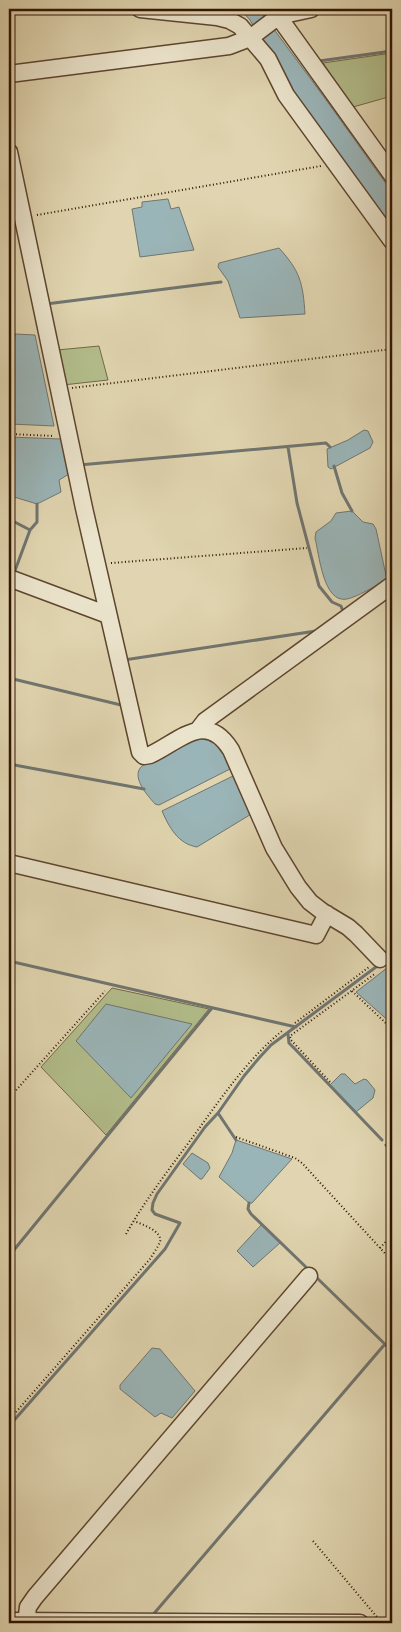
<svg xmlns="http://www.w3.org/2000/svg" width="401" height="1632" font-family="'Gentium Book Plus',serif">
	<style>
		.green { fill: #b2bd8b; stroke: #726947 }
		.water { fill: #9ab5b8; stroke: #707570 }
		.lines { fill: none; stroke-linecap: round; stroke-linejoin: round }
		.stream { stroke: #707570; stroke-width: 3 }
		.minor-casing { stroke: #5e452e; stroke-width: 19 }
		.path { stroke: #321503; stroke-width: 2; stroke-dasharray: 1 2.5; stroke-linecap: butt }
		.minor { stroke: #ebe4cc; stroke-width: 16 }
	</style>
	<rect width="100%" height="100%" fill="#e0d5b0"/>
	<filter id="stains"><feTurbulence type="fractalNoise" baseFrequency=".004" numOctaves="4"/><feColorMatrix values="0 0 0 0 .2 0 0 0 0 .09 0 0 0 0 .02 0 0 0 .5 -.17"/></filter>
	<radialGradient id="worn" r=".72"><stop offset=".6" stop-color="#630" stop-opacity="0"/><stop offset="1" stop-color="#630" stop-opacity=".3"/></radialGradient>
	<path class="green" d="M 392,53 L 392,96 L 353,107 L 323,63 Z
		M 99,346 L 108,380 L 63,385 L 57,350 Z
		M 112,988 L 209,1009 L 106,1135 L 41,1067 Z"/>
	<path class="water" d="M 240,9 L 259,9 L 324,97 L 392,192 L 392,228 L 283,79 L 250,20 Z
		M 168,199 L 171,209 L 179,207 L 194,250 L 140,257 L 132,209 L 142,207 L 142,202 Z
		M 279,248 C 300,271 303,283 305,314 L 240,318 L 228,281 L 218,267 L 219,263 Z
		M 15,334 L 35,335 L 54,426 L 10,424 L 9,404 Z
		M 364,430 L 368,431 L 373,442 L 370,448 L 331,469 L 328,467 L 327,449 L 348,440 Z
		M 9,437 L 61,439 L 69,474 L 59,480 L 61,492 L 37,504 L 11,496 L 9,494 Z
		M 352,511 L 363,522 L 373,524 L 376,529 L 387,580 C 377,585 357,597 347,599 C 323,604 319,553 315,538 L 316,532 L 331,521 L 336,513 Z
		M 200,736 C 217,735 226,755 230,769 L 159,805 L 155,804 C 149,797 134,781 139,770 C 143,760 188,741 200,736 Z
		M 235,775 L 253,813 L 197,847 C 178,844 169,827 162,811 Z
		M 392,964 L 392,1024 L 356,992 Z
		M 106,1004 L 192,1024 L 131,1098 L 76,1041 Z
		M 341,1074 L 345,1074 L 355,1084 L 364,1079 L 367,1080 L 375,1090 L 373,1098 L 356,1112 L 330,1085 Z
		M 236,1140 L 292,1159 L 252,1203 L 249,1203 L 219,1177 L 232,1153 Z
		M 192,1153 L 208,1163 L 210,1168 L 202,1179 L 200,1179 L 183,1164 Z
		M 262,1224 L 281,1242 L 253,1267 L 237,1251 Z
		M 152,1348 L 160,1349 L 195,1391 L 172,1418 L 161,1413 L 155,1417 L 120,1389 L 120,1385 Z"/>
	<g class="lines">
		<path class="stream" d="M 319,61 L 392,51
			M 46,304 L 221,282
			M 288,447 L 297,503 L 319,586 L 332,602 L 341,606 L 344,614
			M 79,465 L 326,443 L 330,447
			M 334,466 L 342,493 L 352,511
			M 9,519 L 30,530
			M 13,576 L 30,530 L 37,522 L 37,504
			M 124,660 L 316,631
			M 9,678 L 121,705
			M 9,764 L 144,789
			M 385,960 L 392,954
			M 9,961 L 296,1027
			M 288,1034 L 289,1043 L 295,1049 L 382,1140
			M 218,1113 L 236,1140
			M 386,1145 L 392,1152
			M 249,1203 L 248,1209 L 251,1214 L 309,1270
			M 9,1256 L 212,1008
			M 315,1276 L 392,1351
			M 9,1426 L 165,1249 L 180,1223 L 155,1214 L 152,1210 L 153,1203 L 157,1194 L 205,1127 L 218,1113 L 244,1076 L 259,1058 L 271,1045 L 380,964
			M 151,1617 L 385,1344"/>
		<defs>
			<path id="minor" d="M 140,9 L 217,17 L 229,20 L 240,26 L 268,59 L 286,95 L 392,241
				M 273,9 L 392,175
				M 9,74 L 229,46 L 250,38 L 279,16 L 311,9
				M 9,152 L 84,508 L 140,752 L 144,756 L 150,755 C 180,741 206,710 231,750 L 274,848 L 298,887 L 310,902 L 323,912 L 348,927 L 356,934 L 380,959
				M 9,578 L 108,615
				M 198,730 L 205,721 L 392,585
				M 9,863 L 316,935 L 327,914
				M 9,1621 L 360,1623
				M 26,1623 L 28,1607 L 35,1597 L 309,1276"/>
		</defs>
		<use href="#minor" class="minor-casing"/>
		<path class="path" d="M 37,215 L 321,166
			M 72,388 L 392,349
			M 9,434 L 54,436
			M 111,563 L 307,548
			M 352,991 L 392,1029
			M 295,1023 L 369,967
			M 330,1082 L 291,1040 L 290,1036 L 376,973
			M 9,1098 L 105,991
			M 236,1137 L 295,1158 L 302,1163 L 392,1261
			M 126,1234 C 147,1197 173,1164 198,1130 C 224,1094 248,1059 282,1031
			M 380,1248 L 392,1235
			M 9,1420 L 150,1259 C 153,1254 158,1247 160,1242 C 163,1231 141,1224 134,1221
			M 388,1423 L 392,1427
			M 313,1541 L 382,1623"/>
		<use href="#minor" class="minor"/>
	</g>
	<rect width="401" height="1632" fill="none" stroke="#e0d5b0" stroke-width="30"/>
	<rect x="10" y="10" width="381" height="1612" fill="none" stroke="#321503" stroke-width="2.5"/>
	<rect x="15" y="15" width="371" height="1602" fill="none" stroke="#321503"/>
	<rect width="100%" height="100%" filter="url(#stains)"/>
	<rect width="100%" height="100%" fill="url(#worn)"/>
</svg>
